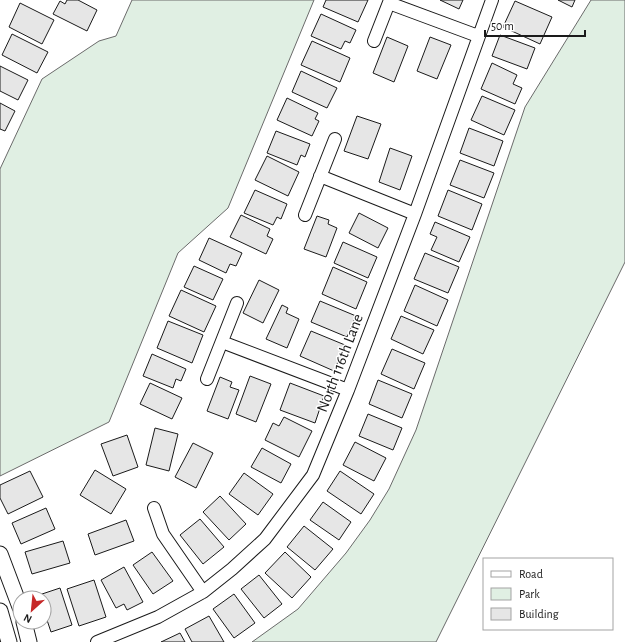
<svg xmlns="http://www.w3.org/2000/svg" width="625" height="642" font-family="'Alegreya Sans',sans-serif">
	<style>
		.green { fill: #e0efe3; stroke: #6a6a6a }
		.building { fill: #e6e6e6; stroke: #1a1a1a }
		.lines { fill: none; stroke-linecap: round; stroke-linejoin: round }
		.minor-casing { stroke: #1a1a1a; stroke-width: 14 }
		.tertiary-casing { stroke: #1a1a1a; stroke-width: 17 }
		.minor { stroke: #fff; stroke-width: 12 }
		.tertiary { stroke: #fff; stroke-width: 15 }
		.labels { text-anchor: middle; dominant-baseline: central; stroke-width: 3; stroke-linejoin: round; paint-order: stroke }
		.street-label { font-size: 16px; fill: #1a1a1a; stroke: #fff }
	</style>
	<rect width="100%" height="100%" fill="#fff"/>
	<path class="green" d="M 132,0 L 314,0 L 228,208 L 178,253 L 109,422 L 0,476 L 0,169 L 42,79 L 99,41 L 116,36 Z
		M 591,0 L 625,0 L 625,262 L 436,642 L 252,642 L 298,609 L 346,553 L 370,520 L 389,489 L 416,430 L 525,107 Z"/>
	<path class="building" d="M 67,0 L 78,0 L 97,10 L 87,31 L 53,14 L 60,1 L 65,4 Z
		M 326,0 L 368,0 L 358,22 L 323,7 Z
		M 440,0 L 463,0 L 459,9 Z
		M 558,0 L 575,0 L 572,7 Z
		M 515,1 L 552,17 L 540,44 L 503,27 Z
		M 20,3 L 54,20 L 42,44 L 9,27 Z
		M 321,14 L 356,30 L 350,43 L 345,41 L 341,49 L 311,36 Z
		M 12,34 L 48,52 L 37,73 L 2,55 Z
		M 500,35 L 535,48 L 527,69 L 492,56 Z
		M 387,37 L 408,46 L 394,82 L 373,73 Z
		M 430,37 L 451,45 L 437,79 L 417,71 Z
		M 312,41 L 350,58 L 340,82 L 301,65 Z
		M 492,63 L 517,75 L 513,84 L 522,88 L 515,104 L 481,89 Z
		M 0,66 L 28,80 L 18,100 L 0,91 Z
		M 301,71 L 337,88 L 327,108 L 292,92 Z
		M 482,96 L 515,110 L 504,135 L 471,120 Z
		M 287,98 L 318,113 L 315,119 L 319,121 L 312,136 L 277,120 Z
		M 0,103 L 15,111 L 5,131 L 0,129 Z
		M 357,116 L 381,124 L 368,159 L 344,151 Z
		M 469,128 L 503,141 L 494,166 L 460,153 Z
		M 276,131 L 310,144 L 305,157 L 301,155 L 297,165 L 267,153 Z
		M 390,148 L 412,156 L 400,190 L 379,182 Z
		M 267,156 L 299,172 L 288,196 L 255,180 Z
		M 460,160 L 494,173 L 484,198 L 450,185 Z
		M 255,190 L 287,204 L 281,219 L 277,217 L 273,225 L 244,213 Z
		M 448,190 L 482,204 L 472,230 L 438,216 Z
		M 359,213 L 388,228 L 378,248 L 349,233 Z
		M 241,215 L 270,229 L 267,236 L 273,239 L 266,254 L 230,237 Z
		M 317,216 L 329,220 L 328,224 L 337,228 L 326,257 L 304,249 Z
		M 435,222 L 470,237 L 459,262 L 431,250 L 437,237 L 430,234 Z
		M 209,238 L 242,253 L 236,266 L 230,264 L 226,273 L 199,260 Z
		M 343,242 L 377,257 L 368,278 L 334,263 Z
		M 425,253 L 459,267 L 448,293 L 414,279 Z
		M 194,266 L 223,279 L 213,300 L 184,287 Z
		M 333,267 L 367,282 L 356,309 L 322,294 Z
		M 259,280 L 279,290 L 263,323 L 243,313 Z
		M 415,285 L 448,300 L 437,326 L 404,311 Z
		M 181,290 L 216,306 L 204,332 L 169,316 Z
		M 320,301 L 356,316 L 347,337 L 311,322 Z
		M 282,305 L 288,308 L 286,313 L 299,319 L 287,348 L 266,339 Z
		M 401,316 L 434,330 L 423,354 L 391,339 Z
		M 168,321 L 203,335 L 192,363 L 157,348 Z
		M 311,331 L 345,345 L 334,371 L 300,356 Z
		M 392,349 L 425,363 L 414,389 L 381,374 Z
		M 152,354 L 186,369 L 181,381 L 176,379 L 173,388 L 143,376 Z
		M 250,376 L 271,384 L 256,422 L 236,414 Z
		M 220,377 L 232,382 L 230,387 L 239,390 L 228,419 L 207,411 Z
		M 378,380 L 412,394 L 402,418 L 369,404 Z
		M 150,383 L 182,398 L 172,419 L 140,404 Z
		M 290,383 L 324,396 L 315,423 L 280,410 Z
		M 368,414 L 402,428 L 393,450 L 359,436 Z
		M 284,417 L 312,431 L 299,457 L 265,440 L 273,423 L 279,426 Z
		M 155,428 L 178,434 L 169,471 L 146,465 Z
		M 127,435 L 138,467 L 113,476 L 101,444 Z
		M 355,442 L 386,458 L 374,481 L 343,465 Z
		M 193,443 L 213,453 L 196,488 L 175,477 Z
		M 262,448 L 291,464 L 281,483 L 251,467 Z
		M 95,470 L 126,489 L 111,514 L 80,495 Z
		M 30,471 L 43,497 L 8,514 L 0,498 L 0,485 Z
		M 340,471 L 374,494 L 361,514 L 327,491 Z
		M 244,473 L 273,494 L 258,515 L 229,494 Z
		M 220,496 L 246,524 L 229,540 L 203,512 Z
		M 323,502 L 351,522 L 339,540 L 310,520 Z
		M 46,508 L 55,529 L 21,544 L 12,523 Z
		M 200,519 L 224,547 L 203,564 L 180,535 Z
		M 126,520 L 134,541 L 95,555 L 88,534 Z
		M 304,526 L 333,549 L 315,570 L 287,547 Z
		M 63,541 L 70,563 L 32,574 L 25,552 Z
		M 152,552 L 173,581 L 153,594 L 133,565 Z
		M 285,552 L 311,577 L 292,598 L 265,573 Z
		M 124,567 L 143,602 L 127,610 L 124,604 L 116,608 L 101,580 Z
		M 259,575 L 282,604 L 264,618 L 241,589 Z
		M 94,580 L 106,617 L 79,626 L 67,589 Z
		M 60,588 L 72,625 L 51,632 L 44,611 L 44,598 L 40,598 L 39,595 Z
		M 234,594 L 255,623 L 234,638 L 213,609 Z
		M 209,616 L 224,642 L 192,642 L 185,629 Z
		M 180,633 L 185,642 L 161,642 Z"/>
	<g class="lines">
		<defs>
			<path id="minor" d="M 389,3 L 478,36
				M 374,41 L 390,0
				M 320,176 L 415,214
				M 305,215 L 335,139
				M 222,342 L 348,390
				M 207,379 L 237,303
				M 154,508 L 163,534 L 203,592
				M 97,642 L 158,617 L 203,592 L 232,569 L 265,539 L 313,475 L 348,390 L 415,214 L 492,0"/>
			<path id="tertiary" d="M 0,554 L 20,607
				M 0,611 L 9,642
				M 24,622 L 29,642"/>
		</defs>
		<use href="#minor" class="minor-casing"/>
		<use href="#tertiary" class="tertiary-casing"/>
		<use href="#minor" class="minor"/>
		<use href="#tertiary" class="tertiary"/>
	</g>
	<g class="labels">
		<g class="street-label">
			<text transform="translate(340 363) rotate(-69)">North 116th Lane</text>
		</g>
	</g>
	<rect x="483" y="558" width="130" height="72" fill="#ffffff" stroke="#a3a3a3"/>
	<rect x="491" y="571" width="20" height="6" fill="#ffffff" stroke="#a3a3a3"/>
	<text x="519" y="578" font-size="12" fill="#1a1a1a">Road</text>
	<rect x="491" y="588" width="20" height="12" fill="#e0efe3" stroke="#a3a3a3"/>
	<text x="519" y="598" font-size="12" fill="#1a1a1a">Park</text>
	<rect x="491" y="608" width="20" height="12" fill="#e6e6e6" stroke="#a3a3a3"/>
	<text x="519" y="618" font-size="12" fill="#1a1a1a">Building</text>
	<g transform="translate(32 610) rotate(207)"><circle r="19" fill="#ffffff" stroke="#a3a3a3"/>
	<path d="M0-3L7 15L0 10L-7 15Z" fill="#c62828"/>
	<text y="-6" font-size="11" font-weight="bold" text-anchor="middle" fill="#1a1a1a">N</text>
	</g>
	<path d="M485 30v6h100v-6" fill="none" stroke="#1a1a1a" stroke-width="2"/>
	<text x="491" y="30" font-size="12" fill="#1a1a1a" stroke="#ffffff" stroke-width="3" paint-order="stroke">50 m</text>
</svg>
